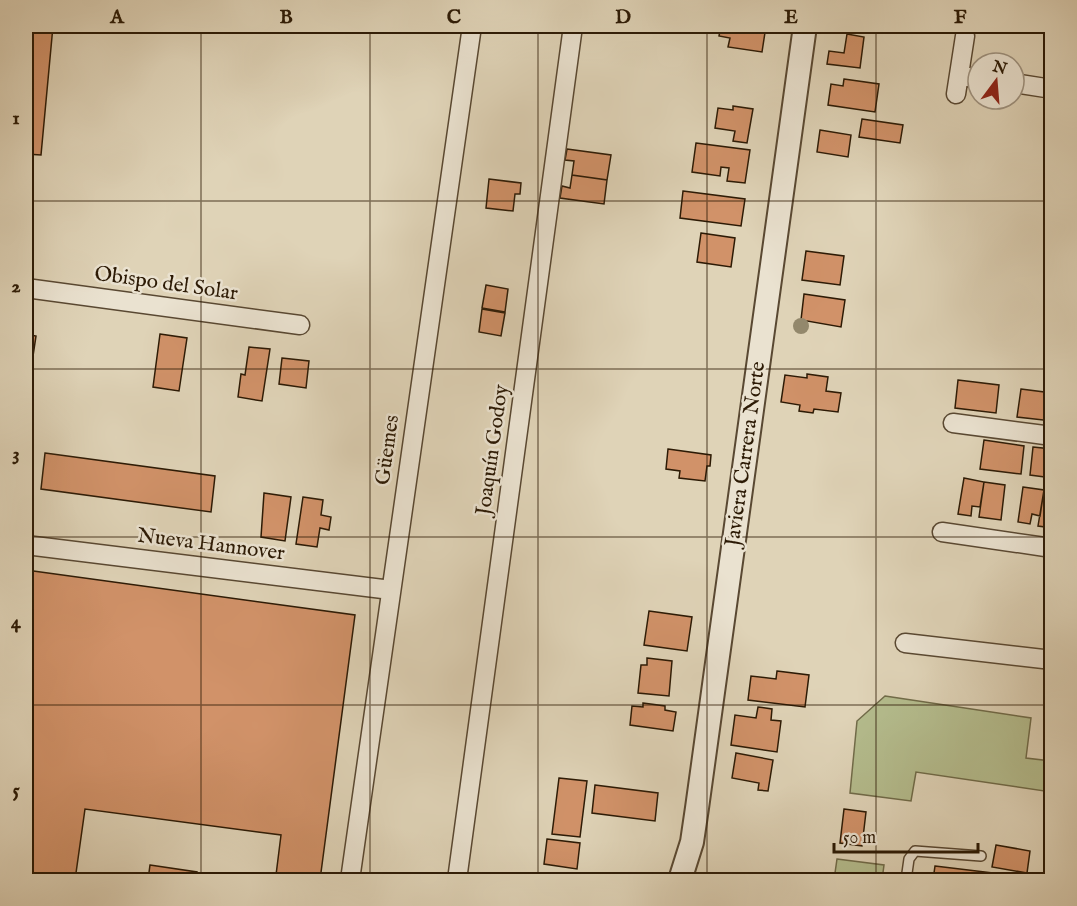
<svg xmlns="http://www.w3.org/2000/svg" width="1077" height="906" font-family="'IM FELL English',serif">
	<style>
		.green { fill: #b4bc8d; stroke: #706b49; stroke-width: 1.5 }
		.building { fill: #d19269; stroke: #2c1a05; stroke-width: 1.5 }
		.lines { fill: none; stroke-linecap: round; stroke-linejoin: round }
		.service-casing { stroke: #594832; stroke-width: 12 }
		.minor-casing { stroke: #594832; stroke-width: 21 }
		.tertiary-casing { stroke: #594832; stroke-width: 26 }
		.service { stroke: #eae2d0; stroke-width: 9 }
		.minor { stroke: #eae2d0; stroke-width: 18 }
		.tertiary { stroke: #eae2d0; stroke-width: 22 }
		.tree { fill: #93886c }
		.grid { fill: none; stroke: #2c1a05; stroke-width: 1.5; stroke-opacity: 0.55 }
		.labels { text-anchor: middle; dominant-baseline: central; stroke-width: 5; stroke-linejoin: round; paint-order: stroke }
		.street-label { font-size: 21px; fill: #2c1a05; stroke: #eae2d0 }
		.neatline { fill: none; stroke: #2c1a05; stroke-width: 2 }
		.grid-label { font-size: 20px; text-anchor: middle; font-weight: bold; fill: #2c1a05 }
	</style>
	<rect width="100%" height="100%" fill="#dfd3b7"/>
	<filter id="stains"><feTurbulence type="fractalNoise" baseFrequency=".00333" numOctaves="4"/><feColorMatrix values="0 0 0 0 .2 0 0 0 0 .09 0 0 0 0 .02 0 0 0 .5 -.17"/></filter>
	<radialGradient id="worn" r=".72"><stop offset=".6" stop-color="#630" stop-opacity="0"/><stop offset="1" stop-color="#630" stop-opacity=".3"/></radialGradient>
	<path class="green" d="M 885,696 L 1031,718 L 1026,758 L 1051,761 L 1051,792 L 916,772 L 911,801 L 850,793 L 857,721 Z
		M 837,859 L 884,865 L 882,880 L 834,880 Z"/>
	<path class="building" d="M 26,26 L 53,26 L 41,155 L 26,154 Z
		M 721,26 L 766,26 L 762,52 L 728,47 L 730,38 L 719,36 Z
		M 847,34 L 864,37 L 860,68 L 827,64 L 829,51 L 844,53 Z
		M 844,79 L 879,84 L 875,112 L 828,105 L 831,84 L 843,86 Z
		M 733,106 L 753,109 L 747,143 L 733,141 L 735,131 L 715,128 L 718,108 L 733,110 Z
		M 862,119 L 903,125 L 900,143 L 859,137 Z
		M 820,130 L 851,135 L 848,157 L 817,152 Z
		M 696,143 L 750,150 L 745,183 L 727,181 L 729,168 L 721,167 L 720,176 L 692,172 Z
		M 567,149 L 611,155 L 607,180 L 572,175 L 574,161 L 565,160 Z
		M 572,175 L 607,180 L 604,204 L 560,198 L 562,186 L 570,188 Z
		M 489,179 L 521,183 L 520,194 L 515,194 L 513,211 L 486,208 Z
		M 683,191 L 745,199 L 741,226 L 680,218 Z
		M 701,233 L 735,238 L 731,267 L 697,262 Z
		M 806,251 L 844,256 L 840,285 L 802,280 Z
		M 486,285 L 508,289 L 505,312 L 482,308 Z
		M 804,294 L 845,300 L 841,327 L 801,320 Z
		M 482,309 L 505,313 L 501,336 L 479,332 Z
		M 26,334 L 36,336 L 28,389 L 26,389 Z
		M 160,334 L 187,338 L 179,391 L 153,387 Z
		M 249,347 L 270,349 L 262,401 L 238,397 L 241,374 L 245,375 Z
		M 282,358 L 309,361 L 306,388 L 279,384 Z
		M 807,374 L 828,377 L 826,391 L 841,393 L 838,412 L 814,409 L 813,413 L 799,411 L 800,405 L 781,402 L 785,375 L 807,378 Z
		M 958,380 L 999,385 L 996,413 L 955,408 Z
		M 1021,389 L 1052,393 L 1052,421 L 1017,417 Z
		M 984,440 L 1024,446 L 1021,474 L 980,469 Z
		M 1033,447 L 1052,449 L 1052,478 L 1030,475 Z
		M 668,449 L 711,455 L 710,466 L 707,466 L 705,481 L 679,478 L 680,471 L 666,469 Z
		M 45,453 L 215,476 L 211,512 L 41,489 Z
		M 964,478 L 984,482 L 980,507 L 972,506 L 971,516 L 958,514 Z
		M 984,482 L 1005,485 L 1001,520 L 979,517 Z
		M 1023,487 L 1044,490 L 1040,516 L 1032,514 L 1030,524 L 1018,522 Z
		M 1044,490 L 1052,491 L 1052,528 L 1038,526 Z
		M 264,493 L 291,497 L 285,541 L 261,537 Z
		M 303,497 L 323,500 L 321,515 L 331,517 L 329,530 L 320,528 L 317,547 L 296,544 Z
		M 26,570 L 355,615 L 320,880 L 276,875 L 281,835 L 85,809 L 75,880 L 26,880 Z
		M 649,611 L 692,617 L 687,651 L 644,645 Z
		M 647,658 L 672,661 L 669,696 L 638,693 L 641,665 L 647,665 Z
		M 777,671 L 809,675 L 805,707 L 748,700 L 751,676 L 776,679 Z
		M 643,703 L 665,706 L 665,710 L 676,712 L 673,731 L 630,725 L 632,706 L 643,707 Z
		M 758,707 L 772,709 L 771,720 L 781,721 L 777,752 L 731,745 L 735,715 L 756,718 Z
		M 736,753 L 773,760 L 768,791 L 758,790 L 759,783 L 732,778 Z
		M 559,778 L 587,781 L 580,837 L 552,834 Z
		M 595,785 L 658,793 L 655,821 L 592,813 Z
		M 844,809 L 866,812 L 862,846 L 840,843 Z
		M 547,839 L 580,843 L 577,869 L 544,864 Z
		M 996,845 L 1030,851 L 1027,873 L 992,867 Z
		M 150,865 L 197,872 L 196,880 L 148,880 Z
		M 935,866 L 1052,880 L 933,880 Z
		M 213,874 L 253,880 L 212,880 Z"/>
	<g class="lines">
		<defs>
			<path id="service" d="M 906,880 L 909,859 L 915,851 L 981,856"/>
			<path id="minor" d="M 959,76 L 978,78
				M 1014,83 L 1052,89
				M 956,94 L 965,36
				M 26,288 L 300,325
				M 953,423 L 1052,436
				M 942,532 L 1052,548
				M 26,545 L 391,590
				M 905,643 L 1052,660
				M 350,880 L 472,26
				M 457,880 L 573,26"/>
			<path id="tertiary" d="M 680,880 L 692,842 L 697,808 L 805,26"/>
		</defs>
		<use href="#service" class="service-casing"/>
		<use href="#minor" class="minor-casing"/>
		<use href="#tertiary" class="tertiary-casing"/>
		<use href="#service" class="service"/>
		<use href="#minor" class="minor"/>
		<use href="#tertiary" class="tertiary"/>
	</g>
	<circle class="tree" cx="801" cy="326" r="8"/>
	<path class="grid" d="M 201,26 L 201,880M 370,26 L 370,880M 538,26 L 538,880M 707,26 L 707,880M 876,26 L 876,880M 26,201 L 1052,201M 26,369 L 1052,369M 26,537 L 1052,537M 26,705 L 1052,705"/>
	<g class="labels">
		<g class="street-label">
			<text transform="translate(166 284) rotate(8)">Obispo del Solar</text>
			<text transform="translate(388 450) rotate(-82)">Güemes</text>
			<text transform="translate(493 450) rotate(-82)">Joaquín Godoy</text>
			<text transform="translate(746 454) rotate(-82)">Javiera Carrera Norte</text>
			<text transform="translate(211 545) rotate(7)">Nueva Hannover</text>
		</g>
	</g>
	<rect width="1077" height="906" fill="none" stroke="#dfd3b7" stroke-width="66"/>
	<g transform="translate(996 81) rotate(16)"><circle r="28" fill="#eae2d0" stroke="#9e927f" stroke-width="1.5"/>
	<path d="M0-4.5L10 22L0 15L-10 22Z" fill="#8f2418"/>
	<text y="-9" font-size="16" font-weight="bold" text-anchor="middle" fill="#2c1a05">N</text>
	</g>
	<path d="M834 843v9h144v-9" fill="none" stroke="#2c1a05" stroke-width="3"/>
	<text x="843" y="843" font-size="18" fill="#2c1a05" stroke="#eae2d0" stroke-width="4.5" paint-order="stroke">50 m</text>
	<rect x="33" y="33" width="1011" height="840" class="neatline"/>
	<g class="grid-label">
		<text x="117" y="23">A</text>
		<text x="286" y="23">B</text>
		<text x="454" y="23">C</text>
		<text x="623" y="23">D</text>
		<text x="791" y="23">E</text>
		<text x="960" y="23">F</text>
		<text x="16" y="124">1</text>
		<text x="16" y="292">2</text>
		<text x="16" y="460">3</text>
		<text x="16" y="628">4</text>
		<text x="16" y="796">5</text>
	</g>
	<rect width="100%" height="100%" filter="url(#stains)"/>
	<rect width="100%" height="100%" fill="url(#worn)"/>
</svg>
